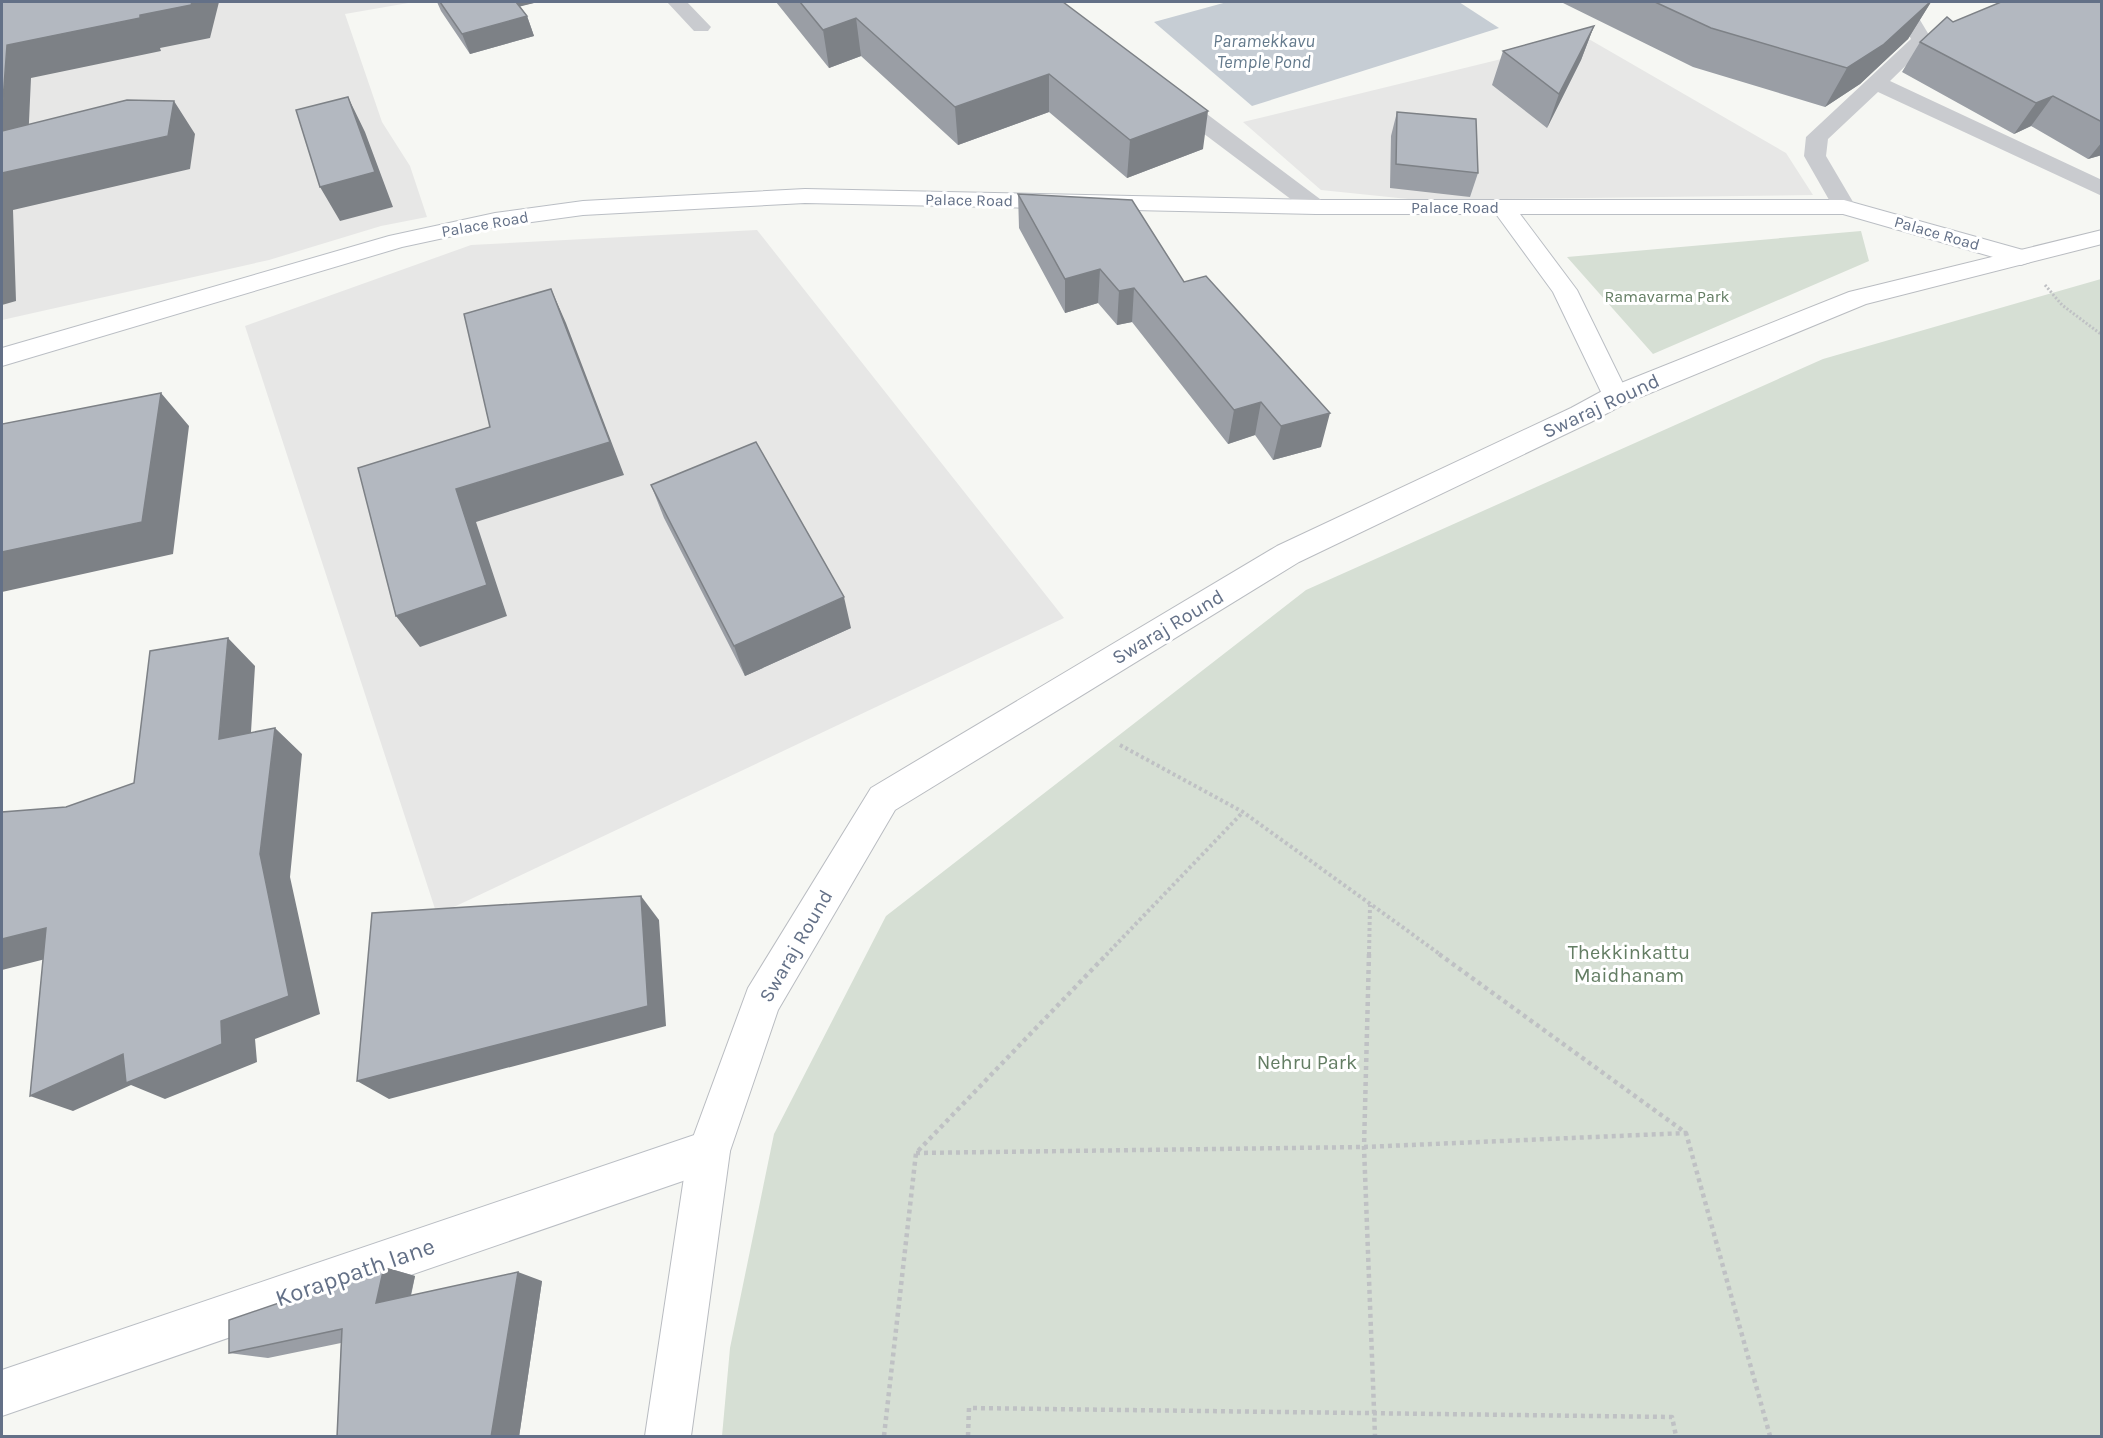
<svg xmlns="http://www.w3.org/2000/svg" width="2103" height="1438" font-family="Karla,sans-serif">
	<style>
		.built { fill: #e7e7e6 }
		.green { fill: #d6dfd4 }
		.water { fill: #c6cdd4 }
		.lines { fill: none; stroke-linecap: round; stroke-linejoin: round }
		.secondary-casing { stroke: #babec4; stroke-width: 2 }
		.primary-casing { stroke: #b9bcc1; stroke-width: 2 }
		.path-far2 { stroke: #bfc1c4; stroke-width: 3; stroke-dasharray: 2 2; stroke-linecap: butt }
		.path-far1 { stroke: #bfc1c4; stroke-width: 4; stroke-dasharray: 3 3; stroke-linecap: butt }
		.path { stroke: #bfc1c4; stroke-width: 4.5; stroke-dasharray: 4 4; stroke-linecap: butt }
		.street { fill: #c9cbcf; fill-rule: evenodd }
		.secondary { fill: #fff; fill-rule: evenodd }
		.primary { fill: #fff; fill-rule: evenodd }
		.wall { fill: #9a9ea5 }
		.shaded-wall { fill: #7d8186 }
		.building { fill: #b3b8c0; stroke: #7d8186; stroke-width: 1.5 }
		.labels { text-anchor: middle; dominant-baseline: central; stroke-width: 6; stroke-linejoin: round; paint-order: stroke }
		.far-street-label { font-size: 16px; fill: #637087; stroke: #fff }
		.far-park-label { font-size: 16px; fill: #637d63; stroke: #fff }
		.far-water-label { font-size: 18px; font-style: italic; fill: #63798b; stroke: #fff }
		.street-label { font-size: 20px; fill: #637087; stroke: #fff }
		.park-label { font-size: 20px; fill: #637d63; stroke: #fff }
		.near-street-label { font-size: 24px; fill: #637087; stroke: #fff }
	</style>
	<rect width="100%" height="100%" fill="#f6f7f3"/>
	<path class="built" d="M 2,2 L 414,2 L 345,14 L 382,122 L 410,166 L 427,217 L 381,226 L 269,260 L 2,320 Z
		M 1587,38 L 1786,153 L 1813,195 L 1418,200 L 1321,190 L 1243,122 Z
		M 757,230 L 1064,618 L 437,915 L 245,326 L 471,245 Z"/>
	<path class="green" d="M 1861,231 L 1869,261 L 1653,354 L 1567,257 Z
		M 2101,279 L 2101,1436 L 722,1436 L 730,1348 L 774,1134 L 886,916 L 1306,590 L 1823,359 Z"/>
	<path class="water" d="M 1227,2 L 1459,2 L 1499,28 L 1252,106 L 1154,22 Z"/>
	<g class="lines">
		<defs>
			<path id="secondary" d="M 805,189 L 1316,200 L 1844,200 L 2030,252 L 2033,257 L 2030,262 L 2021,265 L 1843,214 L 1520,214 L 1577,290 L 1629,396 L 1626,403 L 1616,405 L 1606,403 L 1603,396 L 1553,292 L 1496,214 L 1316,214 L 805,203 L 583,215 L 495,227 L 402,247 L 2,366 L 2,348 L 389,236 L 495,213 L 583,201 Z
				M 709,1130 L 724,1136 L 730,1151 L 724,1166 L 709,1172 L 2,1416 L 2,1370 Z"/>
			<path id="primary" d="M 2102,230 L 2102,244 L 1866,304 L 1626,403 L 1591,422 L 1299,562 L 895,810 L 778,1010 L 730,1151 L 691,1436 L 645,1436 L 688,1151 L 748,988 L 871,788 L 1277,546 L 1571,408 L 1606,389 L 1849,292 Z"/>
		</defs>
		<use href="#secondary" class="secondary-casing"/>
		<use href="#primary" class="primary-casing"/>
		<path class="path-far2" d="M 2045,285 L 2062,305 L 2102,335"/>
		<path class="path-far1" d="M 1120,745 L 1243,812 L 1441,955
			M 1106,955 L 1243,812
			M 1369,955 L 1370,905"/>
		<path class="path" d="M 1369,954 L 1364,1147 L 1375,1436
			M 1439,954 L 1686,1133 L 1770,1436
			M 916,1153 L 1364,1147 L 1686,1133
			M 884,1436 L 916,1153 L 1107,954
			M 968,1436 L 969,1408 L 1672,1417 L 1676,1436"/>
		<path class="street" d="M 667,2 L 687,2 L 711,27 L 708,31 L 694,31 Z
			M 1880,2 L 1900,2 L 1917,15 L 1932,40 L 1890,81 L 2102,180 L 2102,196 L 1878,92 L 1828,139 L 1826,156 L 1856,207 L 1852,212 L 1844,214 L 1836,212 L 1804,156 L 1806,137 L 1911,39 L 1902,22 Z
			M 1171,92 L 1179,93 L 1324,202 L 1328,207 L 1324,212 L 1316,214 L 1308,212 L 1163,103 L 1160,98 L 1163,93 Z"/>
		<use href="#secondary" class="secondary"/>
		<use href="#primary" class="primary"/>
	</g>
	<path class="wall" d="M 437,2 L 538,2 L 520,6 L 527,16 L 534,36 L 470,54 L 441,11 Z
		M 776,2 L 1063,2 L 1203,149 L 1127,178 L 1049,112 L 958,145 L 861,56 L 829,68 Z
		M 1561,2 L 1931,2 L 1908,39 L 1860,84 L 1825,107 L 1693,67 Z
		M 2102,2 L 2102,155 L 2088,159 L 2031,126 L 2014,134 L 1902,72 L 1920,42 L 1953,22 Z
		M 1594,26 L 1581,60 L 1547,128 L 1492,85 L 1503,51 Z
		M 1397,112 L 1478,173 L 1470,197 L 1390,188 L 1391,136 Z
		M 1018,194 L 1184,282 L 1321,447 L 1273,460 L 1255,435 L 1228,444 L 1132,322 L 1117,325 L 1098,303 L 1065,313 L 1019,228 Z
		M 651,485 L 851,628 L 745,676 L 664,518 Z
		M 384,1267 L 415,1276 L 411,1296 L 542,1281 L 519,1437 L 337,1437 L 341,1343 L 268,1358 L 229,1353 Z"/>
	<path class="shaded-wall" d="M 192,2 L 219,2 L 210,38 L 160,48 L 161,51 L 31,78 L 27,165 L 2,133 L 2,114 L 7,45 L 140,15 Z
		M 512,2 L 538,2 L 514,8 Z
		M 1930,2 L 1931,2 L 1908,39 L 1860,84 L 1825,107 L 1847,68 Z
		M 527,16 L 534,36 L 470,54 L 462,34 Z
		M 856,18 L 861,56 L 829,68 L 823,30 Z
		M 1594,26 L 1581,60 L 1547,128 L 1559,94 Z
		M 1049,74 L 1049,112 L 958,145 L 955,107 Z
		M 2053,96 L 2031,126 L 2014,134 L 2036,103 Z
		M 348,97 L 365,132 L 393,207 L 340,221 L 320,187 Z
		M 174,101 L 195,134 L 190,169 L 13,210 L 16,301 L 2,305 L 2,173 Z
		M 1208,111 L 1203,149 L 1127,178 L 1130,140 Z
		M 2102,142 L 2102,155 L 2088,159 Z
		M 1100,269 L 1098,303 L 1065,313 L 1065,279 Z
		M 1134,288 L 1132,322 L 1117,325 L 1119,291 Z
		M 551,289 L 566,323 L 624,475 L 476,522 L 507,616 L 420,647 L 396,616 L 456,489 L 610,442 Z
		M 161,393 L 189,426 L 173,554 L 2,592 L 2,552 Z
		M 1261,402 L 1255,435 L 1228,444 L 1234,410 Z
		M 1330,413 L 1321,447 L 1273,460 L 1281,426 Z
		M 844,597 L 851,628 L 745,676 L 734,646 Z
		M 228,638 L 255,666 L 249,765 L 219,739 Z
		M 275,728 L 302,754 L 290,877 L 320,1014 L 255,1039 L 257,1062 L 165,1099 L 131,1085 L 73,1111 L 30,1096 L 123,1054 L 221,1021 L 260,854 Z
		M 641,896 L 659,920 L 666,1026 L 389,1099 L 357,1081 Z
		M 46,928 L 85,949 L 2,970 L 2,939 Z
		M 384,1267 L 415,1276 L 407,1311 L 376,1303 Z
		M 518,1272 L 542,1281 L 519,1437 L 491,1437 Z"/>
	<path class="building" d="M 2,2 L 192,2 L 191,5 L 140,15 L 140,18 L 7,45 L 2,114 Z
		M 440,2 L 516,2 L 527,16 L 462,34 Z
		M 800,2 L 1063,2 L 1208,111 L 1130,140 L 1049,74 L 955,107 L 856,18 L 823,30 Z
		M 1655,2 L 1930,2 L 1883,45 L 1847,68 L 1711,28 Z
		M 2001,2 L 2102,2 L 2102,122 L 2053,96 L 2036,103 L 1920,42 L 1947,17 L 1953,22 Z
		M 1594,26 L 1559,94 L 1503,51 Z
		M 348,97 L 375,172 L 320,187 L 296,110 Z
		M 127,100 L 174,101 L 168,136 L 2,173 L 2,131 Z
		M 1397,112 L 1476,119 L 1478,173 L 1396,164 Z
		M 1018,194 L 1132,200 L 1184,282 L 1206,276 L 1330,413 L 1281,426 L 1261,402 L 1234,410 L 1134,288 L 1119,291 L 1100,269 L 1065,279 Z
		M 551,289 L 610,442 L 456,489 L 487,585 L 396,616 L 358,468 L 490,427 L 464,314 Z
		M 161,393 L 142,522 L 2,552 L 2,424 Z
		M 756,442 L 844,597 L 734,646 L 651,485 Z
		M 228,638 L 219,739 L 275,728 L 260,854 L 289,996 L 221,1021 L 222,1044 L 126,1083 L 123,1054 L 30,1096 L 46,928 L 2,939 L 2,812 L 66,807 L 134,783 L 150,651 Z
		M 641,896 L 648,1006 L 357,1081 L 372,913 Z
		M 384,1267 L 376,1303 L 518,1272 L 491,1437 L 337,1437 L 342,1329 L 229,1353 L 229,1320 Z"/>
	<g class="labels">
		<g class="far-street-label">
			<text transform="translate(969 200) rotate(1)">Palace Road</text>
			<text x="1455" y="207">Palace Road</text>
			<text transform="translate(485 224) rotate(-10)">Palace Road</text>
			<text transform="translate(1937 233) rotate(16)">Palace Road</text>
		</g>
		<g class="far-park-label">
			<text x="1667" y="296">Ramavarma Park</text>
		</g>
		<g class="far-water-label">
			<text x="1264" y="41">Paramekkavu<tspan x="1264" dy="21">Temple Pond</tspan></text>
		</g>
		<g class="street-label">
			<text transform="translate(1601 406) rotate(-25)">Swaraj Round</text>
			<text transform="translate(1168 627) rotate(-31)">Swaraj Round</text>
			<text transform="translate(796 946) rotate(-60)">Swaraj Round</text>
		</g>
		<g class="park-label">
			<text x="1629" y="952">Thekkinkattu<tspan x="1629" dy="23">Maidhanam</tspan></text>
			<text x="1307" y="1062">Nehru Park</text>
		</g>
		<g class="near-street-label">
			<text transform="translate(355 1272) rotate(-19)">Korappath lane</text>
		</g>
	</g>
	<rect width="2103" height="1438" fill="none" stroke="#637087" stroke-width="6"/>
</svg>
